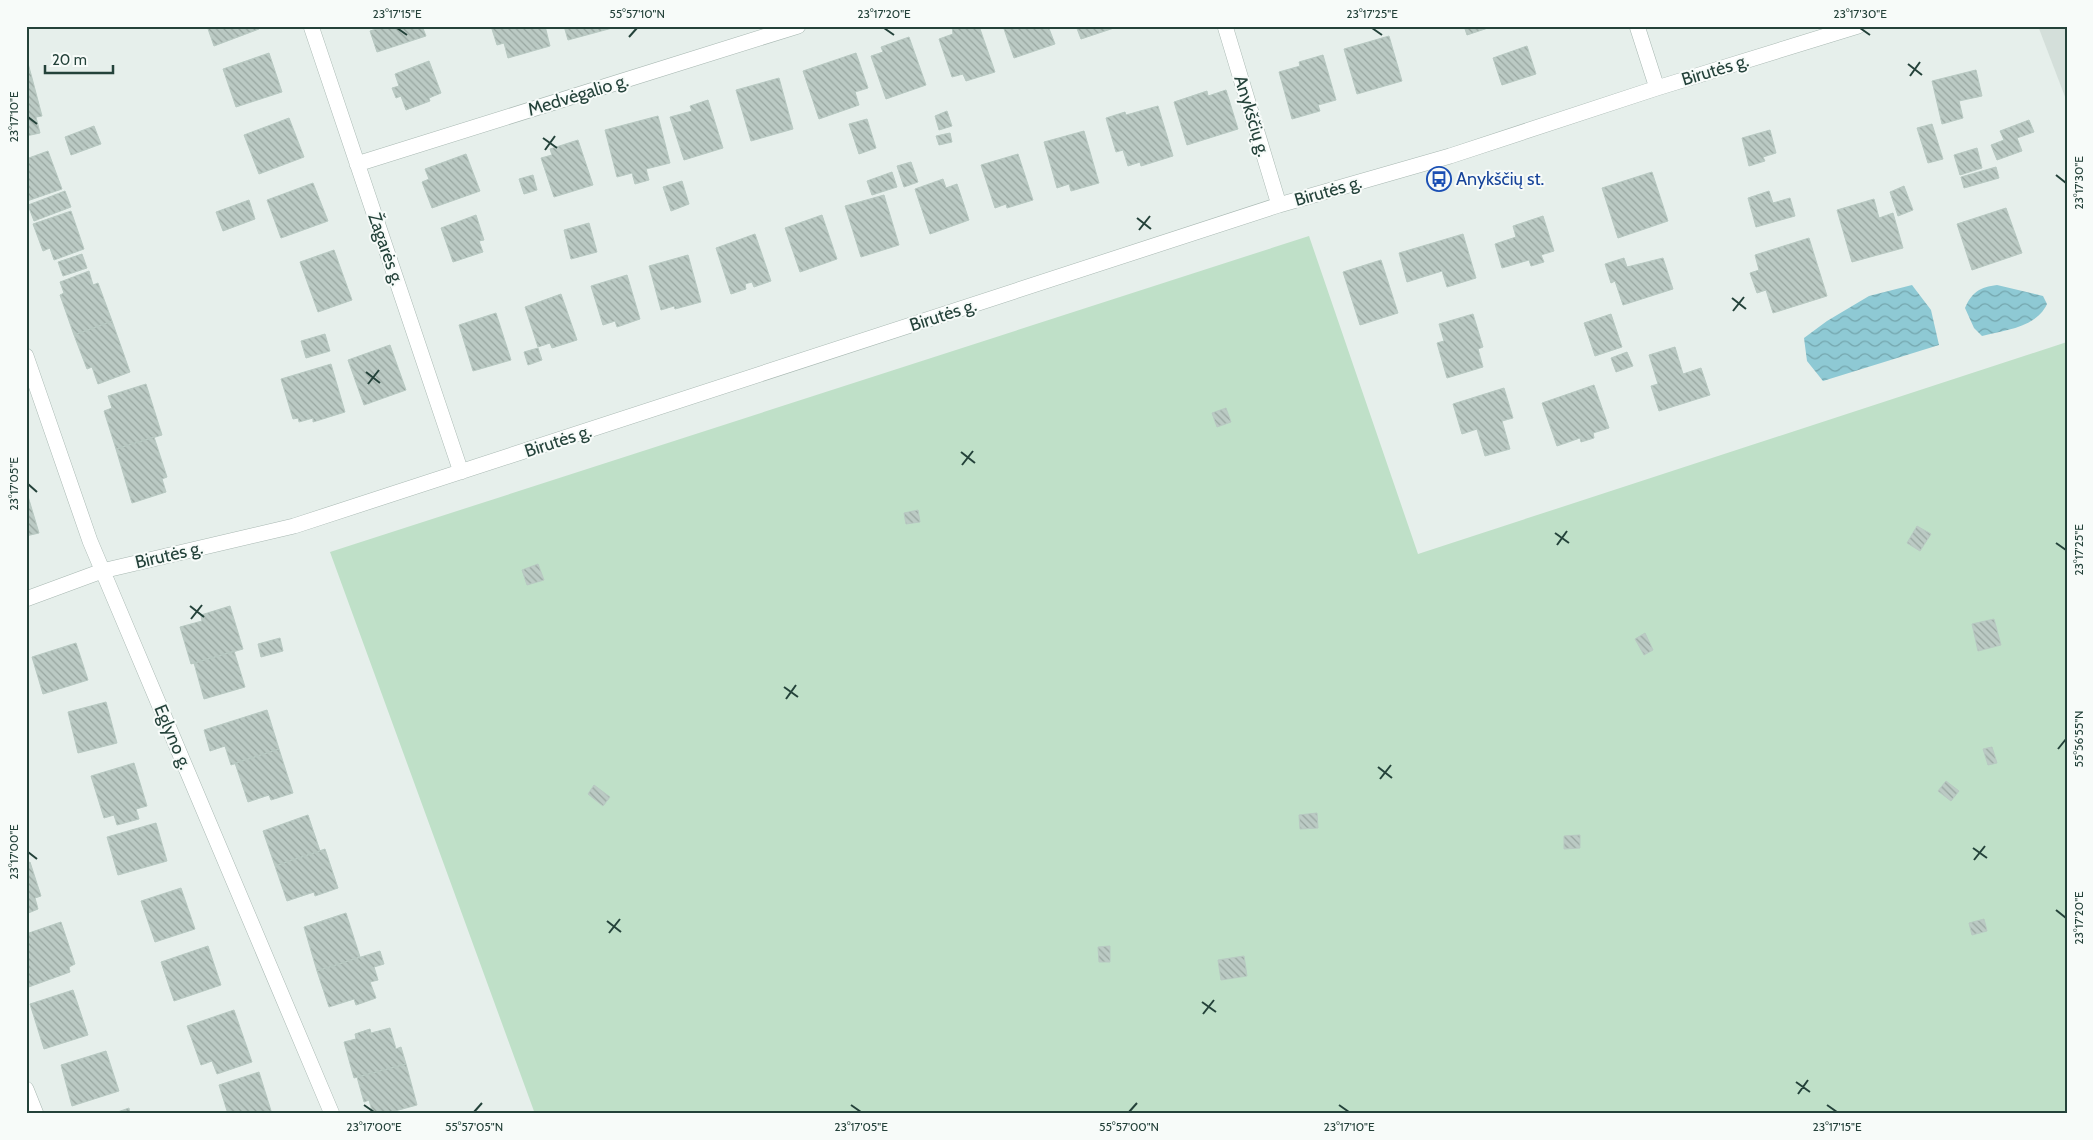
<svg xmlns="http://www.w3.org/2000/svg" width="2093" height="1140" font-family="Cabin,sans-serif">
	<style>
		.built { fill: #d4dfda }
		.grass { fill: #bfe0c8 }
		.water { fill: url(#water-waves) }
		.building { fill: url(#building-back-hatch); stroke: #b8c9c2 }
		.lines { fill: none; stroke-linecap: round; stroke-linejoin: round }
		.minor-casing { stroke: #a8b8b2; stroke-width: 16 }
		.minor { stroke: #fff; stroke-width: 15 }
		.ticks { fill: none; stroke: #24423a; stroke-width: 2 }
		.labels { text-anchor: middle; dominant-baseline: central; stroke-width: 4; stroke-linejoin: round; paint-order: stroke }
		.street-label { font-size: 18px; fill: #24423a; stroke: #f7fbf9 }
		.transit-label { font-size: 18px; fill: #164399; stroke: #f7fbf9; text-anchor: start }
		.neatline { fill: none; stroke: #24423a; stroke-width: 2 }
		.ticks-label { font-size: 12px; text-anchor: middle; fill: #24423a }
	</style>
	<defs>
		<pattern id="water-waves" width="16" height="10" patternUnits="userSpaceOnUse" patternTransform="scale(1.25)"><rect width="16" height="10" fill="#8ec9d4"/><path d="M0 5q4-4 8 0t8 0" fill="none" stroke="#74a5ad"/></pattern>
		<pattern id="building-back-hatch" width="6" height="6" patternUnits="userSpaceOnUse" patternTransform="scale(1.25)"><rect width="6" height="6" fill="#bbcac4"/><path d="M-1 5l2 2M0 0l6 6M5-1l2 2" fill="none" stroke="#98a6a0"/></pattern>
	</defs>
	<rect width="100%" height="100%" fill="#e6efeb"/>
	<path class="built" d="M 2038,26 L 2067,26 L 2067,102 Z"/>
	<path class="grass" d="M 1309,236 L 1418,554 L 2067,342 L 2067,1114 L 535,1114 L 330,552 Z"/>
	<path class="water" d="M 1912,285 L 1931,310 L 1939,345 L 1823,381 L 1807,361 L 1804,338 L 1827,321 L 1869,296 Z
		M 1997,285 L 2043,296 L 2047,304 C 2036,328 2004,330 1982,336 L 1974,328 L 1965,308 C 1972,292 1980,287 1997,285 Z"/>
	<path class="building" d="M 207,26 L 258,26 L 259,29 L 214,46 Z
		M 375,26 L 422,26 L 426,36 L 377,52 L 370,31 L 376,29 Z
		M 491,26 L 545,26 L 550,46 L 508,58 L 504,43 L 497,45 Z
		M 564,26 L 615,26 L 616,27 L 568,40 Z
		M 979,26 L 995,72 L 966,81 L 963,74 L 952,77 L 939,39 L 953,34 L 952,26 Z
		M 1003,26 L 1048,26 L 1055,44 L 1014,58 Z
		M 1076,26 L 1120,26 L 1081,39 Z
		M 1464,26 L 1494,26 L 1467,35 Z
		M 1389,36 L 1402,81 L 1357,94 L 1344,49 Z
		M 909,37 L 926,85 L 886,99 L 871,56 L 883,52 L 881,47 Z
		M 1527,46 L 1536,74 L 1502,85 L 1493,58 Z
		M 269,53 L 282,92 L 236,107 L 223,69 Z
		M 856,53 L 868,88 L 855,92 L 859,105 L 819,119 L 803,71 Z
		M 1323,55 L 1336,100 L 1318,105 L 1320,111 L 1292,119 L 1279,72 L 1300,66 L 1299,62 Z
		M 26,56 L 32,78 L 26,79 Z
		M 429,61 L 441,93 L 429,98 L 430,101 L 406,110 L 401,96 L 396,98 L 392,88 L 399,86 L 395,74 Z
		M 1976,70 L 1982,96 L 1959,101 L 1963,118 L 1942,124 L 1932,81 Z
		M 32,78 L 42,116 L 36,117 L 40,133 L 26,136 L 26,79 Z
		M 779,78 L 793,129 L 751,141 L 736,90 Z
		M 1226,90 L 1238,129 L 1187,145 L 1174,102 L 1207,91 L 1208,96 Z
		M 708,100 L 723,148 L 684,160 L 670,117 L 692,111 L 690,106 Z
		M 1158,106 L 1173,156 L 1141,166 L 1140,162 L 1128,166 L 1123,150 L 1116,152 L 1106,118 L 1125,112 L 1126,115 Z
		M 947,111 L 952,126 L 939,130 L 935,116 Z
		M 658,116 L 670,163 L 646,169 L 649,180 L 635,184 L 632,173 L 617,177 L 605,130 Z
		M 289,118 L 304,157 L 259,174 L 244,135 Z
		M 867,119 L 876,148 L 859,154 L 849,124 Z
		M 2029,120 L 2034,132 L 2017,138 L 2022,151 L 1997,160 L 1991,145 L 2004,140 L 2000,131 Z
		M 1932,124 L 1943,159 L 1928,163 L 1917,128 Z
		M 94,126 L 101,144 L 71,155 L 65,137 Z
		M 1770,130 L 1776,153 L 1763,157 L 1765,161 L 1749,166 L 1742,138 Z
		M 1084,131 L 1099,183 L 1071,191 L 1069,184 L 1057,188 L 1044,142 Z
		M 950,133 L 952,142 L 939,145 L 936,136 Z
		M 578,140 L 593,185 L 554,197 L 541,158 L 552,155 L 550,149 Z
		M 1977,148 L 1982,168 L 1960,175 L 1954,155 Z
		M 48,151 L 62,189 L 27,201 L 26,159 Z
		M 466,154 L 480,191 L 432,208 L 422,182 L 429,179 L 425,169 Z
		M 1018,154 L 1033,200 L 1007,208 L 1006,204 L 995,208 L 981,165 Z
		M 911,162 L 918,182 L 904,187 L 897,166 Z
		M 1996,167 L 1999,178 L 1964,188 L 1961,177 Z
		M 892,172 L 897,187 L 872,195 L 867,181 Z
		M 1652,172 L 1668,221 L 1618,238 L 1602,188 Z
		M 533,175 L 537,190 L 524,194 L 519,179 Z
		M 943,179 L 946,188 L 957,184 L 969,220 L 930,234 L 915,189 Z
		M 682,181 L 689,204 L 671,211 L 663,187 Z
		M 313,183 L 328,221 L 281,238 L 267,200 Z
		M 1904,186 L 1913,210 L 1898,216 L 1890,192 Z
		M 65,191 L 71,207 L 34,221 L 28,205 Z
		M 1769,191 L 1773,203 L 1790,198 L 1795,216 L 1756,227 L 1748,198 Z
		M 884,195 L 899,245 L 861,257 L 845,206 Z
		M 1874,199 L 1879,218 L 1893,213 L 1903,248 L 1852,262 L 1837,210 Z
		M 249,200 L 255,219 L 223,231 L 216,212 Z
		M 2006,208 L 2022,253 L 1972,270 L 1957,224 Z
		M 71,211 L 84,249 L 54,260 L 50,248 L 43,251 L 33,224 Z
		M 476,215 L 484,240 L 479,241 L 483,252 L 453,262 L 441,228 Z
		M 822,215 L 837,259 L 800,272 L 785,228 Z
		M 1543,216 L 1554,251 L 1541,255 L 1544,262 L 1531,266 L 1529,260 L 1502,268 L 1495,244 L 1516,237 L 1513,226 Z
		M 589,223 L 597,252 L 571,259 L 564,230 Z
		M 755,234 L 771,281 L 754,287 L 752,282 L 745,284 L 746,289 L 731,294 L 716,248 Z
		M 1463,234 L 1476,278 L 1447,287 L 1442,271 L 1407,282 L 1399,253 Z
		M 1809,238 L 1827,296 L 1773,313 L 1766,290 L 1757,293 L 1750,273 L 1759,270 L 1755,255 Z
		M 334,250 L 352,300 L 318,312 L 300,262 Z
		M 82,254 L 87,268 L 63,276 L 58,262 Z
		M 688,255 L 701,302 L 675,309 L 674,306 L 661,310 L 649,266 Z
		M 1624,258 L 1627,267 L 1663,258 L 1673,289 L 1623,305 L 1615,281 L 1611,283 L 1605,264 Z
		M 1381,260 L 1398,313 L 1360,325 L 1343,272 Z
		M 89,271 L 93,285 L 98,283 L 112,321 L 74,335 L 60,295 L 64,293 L 60,282 Z
		M 627,275 L 640,319 L 617,327 L 615,321 L 603,325 L 591,286 Z
		M 561,294 L 577,340 L 552,348 L 550,343 L 538,347 L 525,307 Z
		M 496,313 L 511,360 L 473,371 L 459,325 Z
		M 1473,314 L 1483,347 L 1478,349 L 1483,367 L 1447,378 L 1437,343 L 1444,341 L 1439,324 Z
		M 1611,314 L 1622,347 L 1595,356 L 1584,323 Z
		M 112,321 L 130,372 L 98,384 L 92,367 L 87,369 L 74,335 Z
		M 325,334 L 330,351 L 306,358 L 301,341 Z
		M 390,345 L 406,390 L 364,405 L 348,360 Z
		M 1675,347 L 1683,374 L 1701,368 L 1710,395 L 1659,411 L 1651,386 L 1658,384 L 1649,355 Z
		M 538,348 L 542,360 L 528,365 L 524,352 Z
		M 1627,352 L 1633,366 L 1616,372 L 1611,358 Z
		M 331,364 L 345,412 L 313,422 L 313,418 L 299,422 L 298,418 L 293,419 L 281,379 Z
		M 146,384 L 162,435 L 116,449 L 104,411 L 112,408 L 108,396 Z
		M 1594,385 L 1609,428 L 1593,433 L 1594,438 L 1581,442 L 1580,438 L 1557,446 L 1542,403 Z
		M 1504,388 L 1513,418 L 1502,421 L 1510,449 L 1485,456 L 1477,429 L 1462,434 L 1453,404 Z
		M 1226,408 L 1231,422 L 1217,427 L 1212,413 Z
		M 154,437 L 167,477 L 162,479 L 166,492 L 132,503 L 116,449 Z
		M 27,493 L 39,533 L 26,536 L 26,494 Z
		M 918,510 L 920,522 L 906,524 L 904,513 Z
		M 1917,526 L 1931,534 L 1920,551 L 1907,543 Z
		M 538,564 L 544,580 L 527,585 L 522,570 Z
		M 230,606 L 243,649 L 191,664 L 180,627 L 202,621 L 201,615 Z
		M 1994,619 L 2001,645 L 1978,651 L 1972,624 Z
		M 1645,633 L 1653,650 L 1644,655 L 1635,639 Z
		M 280,638 L 283,651 L 261,657 L 258,644 Z
		M 76,643 L 88,680 L 43,694 L 32,657 Z
		M 234,651 L 245,687 L 204,699 L 194,663 Z
		M 106,702 L 117,743 L 78,753 L 68,712 Z
		M 267,710 L 279,749 L 231,765 L 225,746 L 210,751 L 204,730 Z
		M 1992,747 L 1997,763 L 1988,765 L 1983,749 Z
		M 279,749 L 293,793 L 271,800 L 269,795 L 248,802 L 235,763 Z
		M 134,763 L 147,806 L 136,809 L 139,819 L 117,825 L 114,815 L 104,818 L 91,776 Z
		M 1946,781 L 1959,791 L 1951,801 L 1938,791 Z
		M 594,785 L 610,797 L 603,806 L 588,794 Z
		M 1317,813 L 1318,828 L 1300,829 L 1299,815 Z
		M 308,815 L 320,851 L 275,866 L 263,831 Z
		M 156,823 L 167,861 L 118,875 L 107,837 Z
		M 1580,835 L 1580,848 L 1564,849 L 1564,836 Z
		M 325,849 L 338,888 L 315,896 L 314,892 L 287,901 L 275,866 Z
		M 30,862 L 41,896 L 35,898 L 38,909 L 26,914 L 26,864 Z
		M 181,888 L 195,929 L 155,942 L 141,901 Z
		M 346,913 L 360,957 L 317,971 L 304,927 Z
		M 1984,919 L 1987,931 L 1972,935 L 1969,923 Z
		M 61,922 L 75,964 L 69,967 L 70,972 L 26,988 L 26,934 Z
		M 208,946 L 221,985 L 174,1001 L 161,962 Z
		M 1110,946 L 1110,962 L 1099,962 L 1098,947 Z
		M 380,951 L 384,964 L 374,967 L 378,980 L 370,982 L 376,998 L 356,1005 L 354,999 L 329,1007 L 317,971 Z
		M 1244,956 L 1247,976 L 1221,980 L 1218,960 Z
		M 73,990 L 88,1035 L 44,1049 L 30,1004 Z
		M 234,1010 L 252,1062 L 217,1074 L 212,1061 L 201,1065 L 187,1026 Z
		M 390,1028 L 396,1049 L 401,1047 L 406,1064 L 354,1078 L 344,1042 L 356,1039 L 355,1034 L 370,1029 L 371,1033 Z
		M 106,1051 L 119,1091 L 72,1106 L 61,1065 Z
		M 406,1064 L 417,1105 L 384,1114 L 373,1114 L 369,1100 L 364,1102 L 357,1077 Z
		M 259,1072 L 272,1114 L 228,1114 L 219,1085 Z
		M 129,1108 L 130,1114 L 112,1114 Z"/>
	<g class="lines">
		<defs>
			<path id="minor" d="M 311,26 L 461,472
				M 1225,26 L 1279,205
				M 1637,26 L 1657,88
				M 357,164 L 798,26
				M 26,356 L 90,541 L 332,1114
				M 26,599 L 102,571 L 294,526 L 1279,205 L 1450,156 L 1657,88 L 1858,26
				M 26,1089 L 36,1114"/>
		</defs>
		<use href="#minor" class="minor-casing"/>
		<use href="#minor" class="minor"/>
	</g>
	<path class="ticks" d="M 397,28 L 407,35M 884,28 L 894,35M 1372,28 L 1382,35M 1860,28 L 1870,35M 629,37 L 637,28M 1908,64 L 1922,75M 1910,76 L 1920,62M 28,117 L 37,124M 543,138 L 557,148M 545,150 L 555,136M 2056,175 L 2066,183M 1137,218 L 1151,229M 1139,230 L 1150,216M 1732,298 L 1746,309M 1733,311 L 1744,297M 366,372 L 380,383M 368,384 L 379,370M 961,452 L 975,463M 962,465 L 973,451M 28,484 L 37,492M 1555,533 L 1569,543M 2056,543 L 2066,550M 1557,545 L 1567,531M 190,606 L 204,617M 191,619 L 202,605M 784,687 L 798,697M 786,699 L 796,685M 2058,749 L 2066,739M 1378,767 L 1392,778M 1380,779 L 1391,765M 1973,848 L 1987,858M 28,852 L 37,859M 1974,860 L 1985,846M 2056,910 L 2066,918M 607,921 L 621,932M 609,933 L 620,919M 1202,1002 L 1216,1012M 1203,1014 L 1214,1000M 1796,1082 L 1810,1092M 1798,1094 L 1808,1080M 364,1105 L 374,1112M 851,1105 L 861,1112M 1339,1105 L 1349,1112M 1827,1105 L 1837,1112M 474,1112 L 482,1103M 1129,1112 L 1137,1103"/>
	<defs>
		<symbol id="bus-ring" viewBox="-11 -11 22 22"><circle r="9.5" fill="#f7fbf9" stroke="#1a4fb4" stroke-width="1.5"/><path d="M-5-6H5V4H4V6H2V4H-2V6H-4V4H-5ZM-3.5-4V0h7V-4ZM-3.5 1.2v1.5H-2V1.2ZM2 1.2v1.5H3.5V1.2Z" fill="#1a4fb4"/></symbol>
	</defs>
	<g fill-rule="evenodd">
		<use href="#bus-ring" x="1425" y="165" width="28" height="28"/>
	</g>
	<g class="labels">
		<g class="street-label">
			<text transform="translate(1715 70) rotate(-17)">Birutės g.</text>
			<text transform="translate(578 95) rotate(-17)">Medvėgalio g.</text>
			<text transform="translate(1252 116) rotate(73)">Anykščių g.</text>
			<text transform="translate(1328 191) rotate(-16)">Birutės g.</text>
			<text transform="translate(386 249) rotate(71)">Žagarės g.</text>
			<text transform="translate(943 315) rotate(-18)">Birutės g.</text>
			<text transform="translate(558 441) rotate(-18)">Birutės g.</text>
			<text transform="translate(169 555) rotate(-13)">Birutės g.</text>
			<text transform="translate(173 737) rotate(67)">Eglyno g.</text>
		</g>
		<g class="transit-label">
			<text x="1456" y="179">Anykščių st.</text>
		</g>
	</g>
	<rect width="2093" height="1140" fill="none" stroke="#f7fbf9" stroke-width="55"/>
	<path d="M45 65v8h68v-8" fill="none" stroke="#24423a" stroke-width="2.5"/>
	<text x="52" y="65" font-size="15" fill="#24423a" stroke="#f7fbf9" stroke-width="4" paint-order="stroke">20 m</text>
	<rect x="28" y="28" width="2038" height="1084" class="neatline"/>
	<g class="ticks-label">
		<text x="397" y="18">23°17'15"E</text>
		<text x="637" y="18">55°57'10"N</text>
		<text x="884" y="18">23°17'20"E</text>
		<text x="1372" y="18">23°17'25"E</text>
		<text x="1860" y="18">23°17'30"E</text>
		<text transform="translate(14 117) rotate(-90)" y="4">23°17'10"E</text>
		<text transform="translate(2079 183) rotate(-90)" y="4">23°17'30"E</text>
		<text transform="translate(14 484) rotate(-90)" y="4">23°17'05"E</text>
		<text transform="translate(2079 550) rotate(-90)" y="4">23°17'25"E</text>
		<text transform="translate(2079 739) rotate(-90)" y="4">55°56'55"N</text>
		<text transform="translate(14 852) rotate(-90)" y="4">23°17'00"E</text>
		<text transform="translate(2079 918) rotate(-90)" y="4">23°17'20"E</text>
		<text x="374" y="1131">23°17'00"E</text>
		<text x="474" y="1131">55°57'05"N</text>
		<text x="861" y="1131">23°17'05"E</text>
		<text x="1129" y="1131">55°57'00"N</text>
		<text x="1349" y="1131">23°17'10"E</text>
		<text x="1837" y="1131">23°17'15"E</text>
	</g>
</svg>
